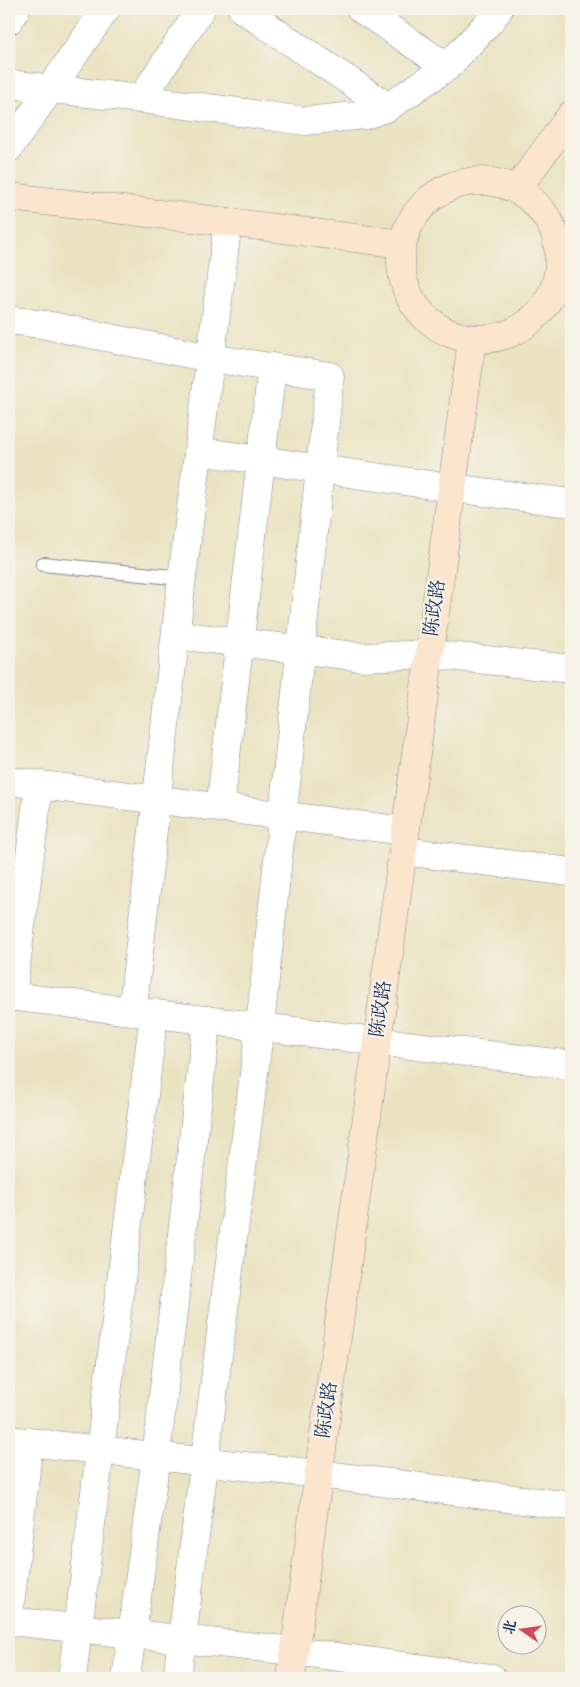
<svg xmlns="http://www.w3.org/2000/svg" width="580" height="1687" font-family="'IM FELL DW Pica','Noto Serif SC',serif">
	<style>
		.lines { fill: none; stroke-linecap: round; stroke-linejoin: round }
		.lane-casing { stroke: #828990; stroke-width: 16 }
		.street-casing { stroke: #828990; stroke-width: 29 }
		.secondary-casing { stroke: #828990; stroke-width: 29 }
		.lane { stroke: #fff; stroke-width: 14 }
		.street { stroke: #fff; stroke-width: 28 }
		.secondary { stroke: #fbe5cf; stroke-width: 28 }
		.labels { text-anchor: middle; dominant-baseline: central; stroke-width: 4.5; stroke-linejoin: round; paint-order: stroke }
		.street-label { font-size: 19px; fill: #1b2f5e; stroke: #f7f3e8 }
	</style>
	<rect width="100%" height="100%" fill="#f7f3e8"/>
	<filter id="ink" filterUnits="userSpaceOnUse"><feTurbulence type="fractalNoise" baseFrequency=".02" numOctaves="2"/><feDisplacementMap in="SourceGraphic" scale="10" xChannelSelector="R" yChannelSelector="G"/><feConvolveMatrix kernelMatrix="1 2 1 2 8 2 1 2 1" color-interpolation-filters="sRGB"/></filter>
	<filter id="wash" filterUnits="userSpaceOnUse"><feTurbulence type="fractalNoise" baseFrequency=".0096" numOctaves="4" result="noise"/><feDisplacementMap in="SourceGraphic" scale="20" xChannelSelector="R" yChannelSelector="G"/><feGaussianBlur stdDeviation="1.12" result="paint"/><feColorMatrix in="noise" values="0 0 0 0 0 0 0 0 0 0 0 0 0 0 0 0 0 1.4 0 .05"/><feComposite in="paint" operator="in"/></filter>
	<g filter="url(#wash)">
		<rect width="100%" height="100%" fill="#eae3c2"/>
	</g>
	<g filter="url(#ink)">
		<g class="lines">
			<defs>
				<path id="lane" d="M 43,564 L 182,578"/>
				<path id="street" d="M 242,9 L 388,107
					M 361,9 L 447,67
					M 9,20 L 16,9
					M 9,84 L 141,99 L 305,121 L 365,115 L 388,107 L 447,67 L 491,20 L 499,9
					M 141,99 L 201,9
					M 9,148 L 106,9
					M 560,264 L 571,265
					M 9,320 L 46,325 L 210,358 L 330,376 L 260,1026 L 177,1678
					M 198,451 L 452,488 L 571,503
					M 176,635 L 363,657 L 429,654 L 571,669
					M 9,781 L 405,831
					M 220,808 L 272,367
					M 403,851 L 571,872
					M 9,996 L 571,1065
					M 12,997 L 39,785
					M 134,1012 L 134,996 L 182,578 L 228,222
					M 9,1440 L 318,1474 L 571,1506
					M 9,1614 L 29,1443
					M 9,1621 L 294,1651 L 492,1678
					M 72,1678 L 154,1013
					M 126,1678 L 156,1457 L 207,1020"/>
				<path id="secondary" d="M401 260a79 79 0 1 1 158 0a79 79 0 1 1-158 0Z
					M 517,189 L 571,115
					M 9,197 L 228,222 L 402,244
					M 291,1678 L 472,340"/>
			</defs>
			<use href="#lane" class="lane-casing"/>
			<use href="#street" class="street-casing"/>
			<use href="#secondary" class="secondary-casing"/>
			<use href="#lane" class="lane"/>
			<use href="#street" class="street"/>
			<use href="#secondary" class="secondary"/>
		</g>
	</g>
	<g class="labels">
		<g class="street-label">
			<text transform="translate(435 608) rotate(-82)">陈政路</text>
			<text transform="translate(381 1009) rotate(-82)">陈政路</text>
			<text transform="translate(327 1410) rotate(-82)">陈政路</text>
		</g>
	</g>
	<rect width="580" height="1687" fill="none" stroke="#f7f3e8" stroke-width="30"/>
	<g transform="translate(522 1630) rotate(283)"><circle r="24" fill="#f7f3e8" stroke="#9fa5b1"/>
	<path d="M0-4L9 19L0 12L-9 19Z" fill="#d1495b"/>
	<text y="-8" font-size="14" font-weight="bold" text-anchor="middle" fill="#1b2f5e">北</text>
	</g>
</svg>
